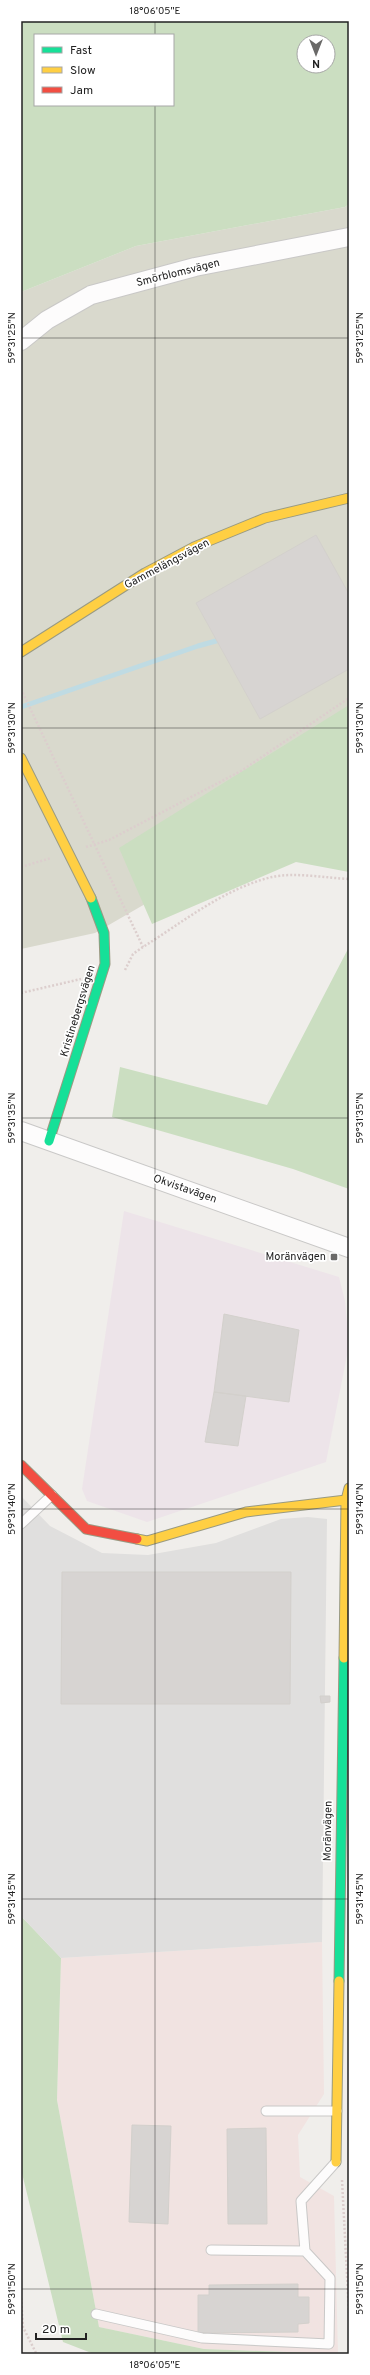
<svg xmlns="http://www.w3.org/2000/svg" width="370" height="2375" font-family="Overpass,sans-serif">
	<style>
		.commercial { fill: #f1e3e1 }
		.industrial { fill: #ede4e9 }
		.construction { fill: #d9d9cd }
		.forest { fill: #cbdec1; fill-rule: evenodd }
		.parking { fill: #e0dfde }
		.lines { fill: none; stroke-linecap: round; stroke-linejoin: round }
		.stream { stroke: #bfdbe3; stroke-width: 5 }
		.building { fill: #d7d4d2; stroke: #d3d0cc }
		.lane-casing { stroke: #c9c8c7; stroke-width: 11 }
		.street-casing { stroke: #c9c8c7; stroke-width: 20 }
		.fast-casing { stroke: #999a82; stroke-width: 11 }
		.slow-casing { stroke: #999a82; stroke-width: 11 }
		.jam-casing { stroke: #999a82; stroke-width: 11 }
		.path { stroke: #dccecd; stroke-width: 2.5; stroke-dasharray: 2 2; stroke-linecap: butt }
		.lane { stroke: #fdfcfc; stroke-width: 9 }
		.street { stroke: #fdfcfc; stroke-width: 18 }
		.fast { stroke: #16e098; stroke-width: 9 }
		.slow { stroke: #ffcf43; stroke-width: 9 }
		.jam { stroke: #f24e42; stroke-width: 9 }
		.ticks { fill: none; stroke: #222; stroke-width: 1; stroke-opacity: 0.45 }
		.poi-dot { fill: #6a6968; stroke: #fff; stroke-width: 1.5 }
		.labels { text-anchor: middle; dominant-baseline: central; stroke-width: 3.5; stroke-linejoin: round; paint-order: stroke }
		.street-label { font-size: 11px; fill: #222; stroke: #fff }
		.poi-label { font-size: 11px; fill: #222; stroke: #fff; text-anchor: end }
		.neatline { fill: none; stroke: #222; stroke-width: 1.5 }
		.ticks-label { font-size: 10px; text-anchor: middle; fill: #222 }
	</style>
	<rect width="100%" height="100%" fill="#f0eeeb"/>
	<path class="commercial" d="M 322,1942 L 324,2094 L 298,2135 L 300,2177 L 334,2196 L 338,2354 L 204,2349 L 99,2327 L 57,2100 L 61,1958 Z"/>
	<path class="industrial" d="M 124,1211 L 339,1277 L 345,1301 L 349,1345 L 326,1462 L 147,1522 L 87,1501 L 82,1489 Z"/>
	<path class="construction" d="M 349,204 L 349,786 L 95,933 L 21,949 L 21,292 L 136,246 L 345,207 Z"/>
	<path class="forest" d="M 21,21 L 349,21 L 349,204 L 345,207 L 136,246 L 21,292 ZM 35,35 L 173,35 L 173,105 L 35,105 ZM 304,42 L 328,42 L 328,66 L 304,66 Z
		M 349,705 L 349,872 L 296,862 L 152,924 L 119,848 Z
		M 349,947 L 349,1189 L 293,1169 L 112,1117 L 120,1067 L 267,1105 Z
		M 21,1916 L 61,1958 L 57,2100 L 99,2327 L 204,2349 L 338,2354 L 94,2354 L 63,2342 L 21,2169 Z"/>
	<path class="parking" d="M 21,1496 L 50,1526 L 102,1553 L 148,1555 L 216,1543 L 281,1519 L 308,1517 L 327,1519 L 322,1942 L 61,1958 L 21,1916 Z"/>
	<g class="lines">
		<path class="stream" d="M 21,707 L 198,646 L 223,639"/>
	</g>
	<path class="building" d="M 316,535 L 349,594 L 349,669 L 260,719 L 196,603 Z
		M 224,1314 L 299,1330 L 289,1402 L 214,1392 Z
		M 214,1392 L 246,1396 L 238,1446 L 205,1442 Z
		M 62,1572 L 291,1572 L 290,1704 L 61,1704 Z
		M 320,1696 L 330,1696 L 330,1702 L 321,1703 Z
		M 132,2125 L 171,2126 L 168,2224 L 129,2222 Z
		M 266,2128 L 267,2224 L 228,2224 L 227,2129 Z
		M 298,2284 L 298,2297 L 309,2297 L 309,2323 L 298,2324 L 298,2332 L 198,2333 L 198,2295 L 209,2295 L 209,2285 Z"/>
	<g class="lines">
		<defs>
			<path id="lane" d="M 21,1524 L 52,1495
				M 266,2111 L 337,2111
				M 211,2250 L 305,2251
				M 96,2314 L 202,2338 L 329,2344 L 330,2278 L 305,2251 L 301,2201 L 336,2162"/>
			<path id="street" d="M 21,341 L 47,320 L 91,295 L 195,267 L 349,237
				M 21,1131 L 349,1248"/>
			<path id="fast" d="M 49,1141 L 105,964 L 104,933 L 91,898
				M 339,1981 L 344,1658"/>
			<path id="slow" d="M 21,652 L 145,573 L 194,547 L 265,518 L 349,498
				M 21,758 L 91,898
				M 137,1539 L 147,1541 L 246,1512 L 346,1500
				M 344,1658 L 346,1500 L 349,1488
				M 336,2162 L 339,1981"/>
			<path id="jam" d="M 21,1465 L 86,1529 L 137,1539"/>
		</defs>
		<use href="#lane" class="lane-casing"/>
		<use href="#street" class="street-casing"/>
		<use href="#fast" class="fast-casing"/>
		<use href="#slow" class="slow-casing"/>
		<use href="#jam" class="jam-casing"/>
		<path class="path" d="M 21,689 L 143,947
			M 86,847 L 109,840 L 241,771 L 349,698
			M 21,867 L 51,858
			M 125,970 L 133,954 L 143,947 C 183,922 225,888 272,877 C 294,872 327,878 349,879
			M 21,993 L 81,979
			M 342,2180 L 349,2313
			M 21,2298 L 23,2327 L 36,2353 L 38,2354"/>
		<use href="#lane" class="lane"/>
		<use href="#street" class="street"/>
		<use href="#fast" class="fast"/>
		<use href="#slow" class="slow"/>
		<use href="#jam" class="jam"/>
	</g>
	<path class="ticks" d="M 155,21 L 155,35M 155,105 L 155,2354M 21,338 L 349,338M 21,728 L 349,728M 21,1118 L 349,1118M 21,1509 L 349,1509M 21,1899 L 349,1899M 21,2289 L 349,2289"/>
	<rect class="poi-dot" x="330" y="1253" width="8" height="8" rx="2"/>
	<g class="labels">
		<g class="street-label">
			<text transform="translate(178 273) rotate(-14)">Smörblomsvägen</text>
			<text transform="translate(167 564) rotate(-28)">Gammelängsvägen</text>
			<text transform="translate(78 1011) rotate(-73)">Kristinebergsvägen</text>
			<text transform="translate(185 1189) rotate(19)">Okvistavägen</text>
			<text transform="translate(328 1831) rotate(-89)">Moränvägen</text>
		</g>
		<g class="poi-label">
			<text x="326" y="1257">Moränvägen</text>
		</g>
	</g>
	<rect width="370" height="2375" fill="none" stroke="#ffffff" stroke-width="44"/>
	<rect x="34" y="34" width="140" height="72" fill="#ffffff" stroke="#a7a7a7"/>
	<rect x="42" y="47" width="20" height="6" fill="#16e098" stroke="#a7a7a7"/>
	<text x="70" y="54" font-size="12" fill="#222222">Fast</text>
	<rect x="42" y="67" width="20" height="6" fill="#ffcf43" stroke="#a7a7a7"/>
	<text x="70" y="74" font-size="12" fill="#222222">Slow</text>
	<rect x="42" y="87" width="20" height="6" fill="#f24e42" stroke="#a7a7a7"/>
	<text x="70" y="94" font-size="12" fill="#222222">Jam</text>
	<g transform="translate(316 54) rotate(180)"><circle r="19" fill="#ffffff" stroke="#a7a7a7"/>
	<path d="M0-3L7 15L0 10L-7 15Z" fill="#6a6968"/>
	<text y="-6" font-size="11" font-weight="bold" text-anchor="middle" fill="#222222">N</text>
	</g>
	<path d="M36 2333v6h50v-6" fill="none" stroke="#222222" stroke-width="2"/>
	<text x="42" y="2333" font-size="12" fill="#222222" stroke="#ffffff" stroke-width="3" paint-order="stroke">20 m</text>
	<rect x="22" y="22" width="326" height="2331" class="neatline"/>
	<g class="ticks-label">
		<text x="155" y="14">18°06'05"E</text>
		<text transform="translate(11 338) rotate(-90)" y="4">59°31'25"N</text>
		<text transform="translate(359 338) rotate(-90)" y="4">59°31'25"N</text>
		<text transform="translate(359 728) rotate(-90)" y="4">59°31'30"N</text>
		<text transform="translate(11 728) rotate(-90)" y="4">59°31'30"N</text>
		<text transform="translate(11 1118) rotate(-90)" y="4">59°31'35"N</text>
		<text transform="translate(359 1118) rotate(-90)" y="4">59°31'35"N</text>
		<text transform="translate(11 1509) rotate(-90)" y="4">59°31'40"N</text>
		<text transform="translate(359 1509) rotate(-90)" y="4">59°31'40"N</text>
		<text transform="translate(11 1899) rotate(-90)" y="4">59°31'45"N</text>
		<text transform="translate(359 1899) rotate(-90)" y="4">59°31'45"N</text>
		<text transform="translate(11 2289) rotate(-90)" y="4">59°31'50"N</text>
		<text transform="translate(359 2289) rotate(-90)" y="4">59°31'50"N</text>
		<text x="155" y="2368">18°06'05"E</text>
	</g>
</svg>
